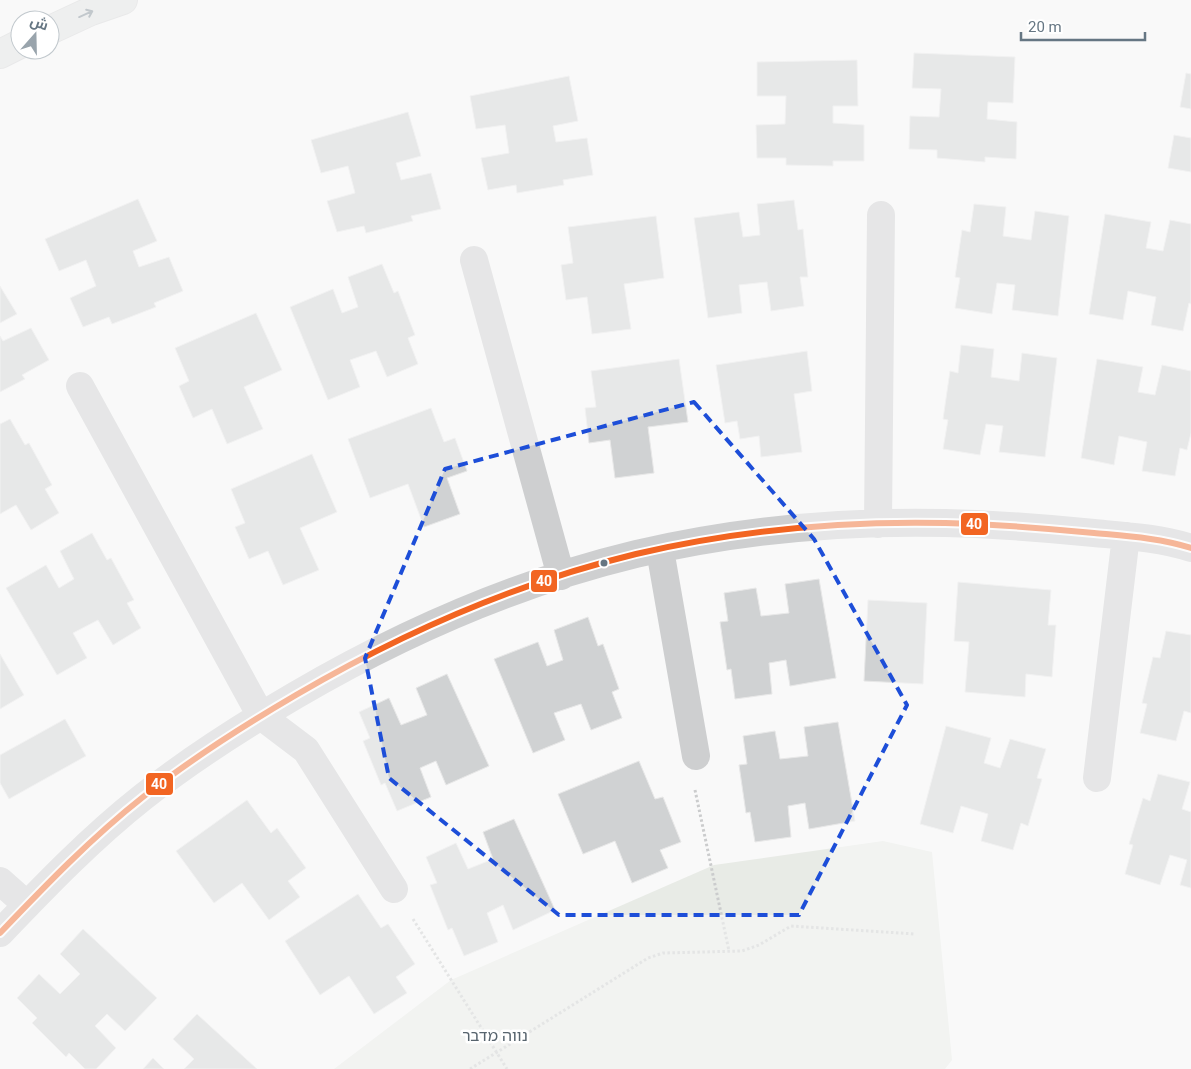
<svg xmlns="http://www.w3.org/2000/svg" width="1191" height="1069" font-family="Roboto,Cairo,'Noto Sans Hebrew',sans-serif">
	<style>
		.green { fill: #e8ebe6 }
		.building { fill: #d0d2d3; stroke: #e8e8e8 }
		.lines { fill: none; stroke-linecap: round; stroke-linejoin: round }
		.major-casing { stroke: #d5d6d7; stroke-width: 30 }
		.path { stroke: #cbcccd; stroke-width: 3; stroke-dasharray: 2.5 2.5; stroke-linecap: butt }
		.minor { stroke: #cecfd0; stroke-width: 28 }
		.major { stroke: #e1e2e2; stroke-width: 28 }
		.bus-1-casing { stroke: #fff; stroke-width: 10 }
		.bus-1 { stroke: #f26522; stroke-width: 6 }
		.oneway { stroke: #7e8c96 }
		.marked { fill: none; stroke: #1d4ed8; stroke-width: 4; stroke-dasharray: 10 6; stroke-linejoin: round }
		.bus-dot { fill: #657683; stroke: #fff; stroke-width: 2 }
		.labels { text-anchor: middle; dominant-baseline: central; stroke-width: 5; stroke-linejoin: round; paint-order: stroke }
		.neighbourhood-label { font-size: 16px; fill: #57646e; stroke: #fff }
		.line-badge { stroke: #fff; stroke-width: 2 }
		.badge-label { font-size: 14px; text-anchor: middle; font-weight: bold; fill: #fff }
	</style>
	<rect width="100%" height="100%" fill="#f9f9f9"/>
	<path class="green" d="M 883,841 L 932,852 L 952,1060 L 945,1069 L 334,1069 L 451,980 L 714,865 Z"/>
	<path class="building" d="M 914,53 L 1015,57 L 1013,103 L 988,102 L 987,119 L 1017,122 L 1016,159 L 985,157 L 985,162 L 937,158 L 937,150 L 909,149 L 910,116 L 939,117 L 941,89 L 912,88 Z
		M 857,60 L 858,106 L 833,106 L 833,123 L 864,125 L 864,161 L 833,161 L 833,166 L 786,165 L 786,158 L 757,158 L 756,125 L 785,124 L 786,96 L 757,96 L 757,62 Z
		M 1186,73 L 1191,74 L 1191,109 L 1180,107 Z
		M 569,76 L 578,121 L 553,126 L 556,142 L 587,138 L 593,175 L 563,180 L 564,185 L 517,193 L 516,185 L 488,190 L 481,158 L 509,153 L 505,125 L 476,129 L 470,96 Z
		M 408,112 L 421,156 L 396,163 L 401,180 L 431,173 L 441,209 L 411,216 L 413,221 L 366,233 L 364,226 L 337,232 L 327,201 L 355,193 L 348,166 L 321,173 L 311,140 Z
		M 1174,135 L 1191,138 L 1191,172 L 1168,168 Z
		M 138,199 L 157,241 L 133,251 L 139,267 L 169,257 L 183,291 L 154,303 L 156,307 L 112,324 L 109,317 L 83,327 L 70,298 L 96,286 L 86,260 L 59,271 L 45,239 Z
		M 794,200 L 798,230 L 803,229 L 808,277 L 800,277 L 804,306 L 771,311 L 767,282 L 739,285 L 742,313 L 708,318 L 694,218 L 739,212 L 743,237 L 760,235 L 757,204 Z
		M 974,204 L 1006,207 L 1003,236 L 1031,240 L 1035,211 L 1069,216 L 1058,316 L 1012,310 L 1015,285 L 997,283 L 992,314 L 955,308 L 960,278 L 955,277 L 962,230 L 970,232 Z
		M 1105,214 L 1151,222 L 1146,248 L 1163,251 L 1170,220 L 1191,224 L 1191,304 L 1189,303 L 1183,331 L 1151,325 L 1156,297 L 1128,291 L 1123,320 L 1089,314 Z
		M 656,216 L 664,278 L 624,284 L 631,329 L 592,334 L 587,297 L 566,300 L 561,265 L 573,263 L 568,227 Z
		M 382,264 L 394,293 L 398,291 L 415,335 L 408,338 L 418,364 L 387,377 L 376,351 L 350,360 L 360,387 L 328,400 L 290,307 L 333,289 L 342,313 L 358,307 L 348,277 Z
		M 0,286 L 17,314 L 0,323 Z
		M 256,313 L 282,370 L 244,387 L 263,429 L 227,444 L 212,409 L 193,418 L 179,386 L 189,381 L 175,348 Z
		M 31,328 L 49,360 L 22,375 L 25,379 L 0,392 L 0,336 L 3,341 Z
		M 961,345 L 994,349 L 991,377 L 1019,381 L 1022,353 L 1057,358 L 1045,457 L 999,452 L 1003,426 L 986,424 L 980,455 L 943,449 L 948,420 L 943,419 L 950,371 L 958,373 Z
		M 807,351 L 812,391 L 794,394 L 802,452 L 761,457 L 759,436 L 740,439 L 737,421 L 725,423 L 716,365 Z
		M 679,359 L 688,422 L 648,427 L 654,473 L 615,478 L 610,440 L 589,443 L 585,408 L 596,407 L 591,371 Z
		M 1097,359 L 1143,367 L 1138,392 L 1155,395 L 1162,365 L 1191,371 L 1191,433 L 1187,450 L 1180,448 L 1175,476 L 1142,471 L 1147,442 L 1119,436 L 1114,465 L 1081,458 Z
		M 431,408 L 444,442 L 455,438 L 467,471 L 447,478 L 460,514 L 424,527 L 408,484 L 370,498 L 348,439 Z
		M 10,419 L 25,445 L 29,443 L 52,485 L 45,489 L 59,513 L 31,530 L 16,505 L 0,514 L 0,424 Z
		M 312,454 L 337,512 L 300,528 L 319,570 L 283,585 L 268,551 L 249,559 L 235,527 L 245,523 L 231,489 Z
		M 92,533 L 107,560 L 111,558 L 134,600 L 127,603 L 141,628 L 113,645 L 98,620 L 73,633 L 87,658 L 57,675 L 6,588 L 46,565 L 59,588 L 74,579 L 60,551 Z
		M 819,579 L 836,678 L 790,686 L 786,660 L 769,663 L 772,694 L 735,699 L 731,669 L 727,670 L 720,622 L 728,621 L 724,593 L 756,588 L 761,616 L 789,613 L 785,584 Z
		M 958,582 L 1051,590 L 1048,625 L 1056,625 L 1052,677 L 1026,674 L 1025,697 L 965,692 L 969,642 L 954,641 Z
		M 868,600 L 927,603 L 923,684 L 864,681 Z
		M 588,617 L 598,646 L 603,644 L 619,689 L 612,692 L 622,718 L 591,730 L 581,704 L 554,713 L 565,740 L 533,753 L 494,659 L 538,642 L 547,666 L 563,660 L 554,630 Z
		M 1166,631 L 1191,635 L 1191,713 L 1184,711 L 1176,741 L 1140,733 L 1147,704 L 1142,703 L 1153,657 L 1160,658 Z
		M 0,654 L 24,695 L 0,709 Z
		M 447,674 L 489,766 L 446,785 L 436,761 L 420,768 L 431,797 L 397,811 L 385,783 L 381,785 L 363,741 L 370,738 L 359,712 L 389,698 L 401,725 L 427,715 L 416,688 Z
		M 65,719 L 86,756 L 9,799 L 0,783 L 0,755 Z
		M 838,722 L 855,821 L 809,829 L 805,803 L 788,806 L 791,837 L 755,842 L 750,812 L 746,813 L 739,765 L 747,764 L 743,736 L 775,731 L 780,759 L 808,756 L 804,727 Z
		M 946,726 L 991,738 L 984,763 L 1000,768 L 1010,739 L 1046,749 L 1037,778 L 1042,779 L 1028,826 L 1021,823 L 1013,850 L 981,841 L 988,814 L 961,806 L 953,833 L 920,824 Z
		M 639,761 L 655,799 L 663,797 L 681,842 L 660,850 L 668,868 L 632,883 L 615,841 L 583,854 L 558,794 Z
		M 1158,774 L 1190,782 L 1182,809 L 1191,812 L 1191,888 L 1180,885 L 1187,860 L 1170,855 L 1160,885 L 1125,874 L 1133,845 L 1129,844 L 1143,798 L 1150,801 Z
		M 247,800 L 271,833 L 277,828 L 306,868 L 288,881 L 300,897 L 269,920 L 242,883 L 214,903 L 176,851 Z
		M 514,819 L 555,910 L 513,930 L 503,905 L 487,913 L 498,942 L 464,956 L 452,928 L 448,930 L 430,885 L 437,883 L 426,857 L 456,843 L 468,869 L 493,859 L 483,832 Z
		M 358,894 L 381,928 L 388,924 L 415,964 L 396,977 L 407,993 L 374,1014 L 349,976 L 320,995 L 285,941 Z
		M 83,929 L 157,998 L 125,1031 L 107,1014 L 95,1026 L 116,1048 L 96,1069 L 85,1069 L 69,1053 L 66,1057 L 32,1023 L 37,1018 L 17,998 L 39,974 L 60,994 L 80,974 L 60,954 Z
		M 197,1014 L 257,1069 L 184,1069 L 194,1059 L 173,1039 Z
		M 153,1058 L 164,1069 L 143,1069 Z"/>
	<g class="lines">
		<defs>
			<path id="major" d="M 50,30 L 91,11 L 123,0
				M 0,54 L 20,44"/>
		</defs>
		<use href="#major" class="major-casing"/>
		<path class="path" d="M 695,790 L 729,951
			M 413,919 L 507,1069
			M 470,1069 L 648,958 L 663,953 L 742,951 L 759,945 L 791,926 L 915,934"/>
		<path class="minor" d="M 474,260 L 561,576
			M 80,386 L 261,716 L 306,750 L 394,889
			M 878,524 L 881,215
			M 660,550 L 696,756
			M 1097,778 L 1126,536
			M 0,881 L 27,905
			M 0,933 C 45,886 91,838 143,797 C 191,759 243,726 296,695 C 402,633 516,583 636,554 C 747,528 862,519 976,524 C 1015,526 1054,529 1094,533 C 1126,536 1160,538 1191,548"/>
		<use href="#major" class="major"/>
		<defs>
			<path id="bus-1" d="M 0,933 C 45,886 91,838 143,797 C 191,759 243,726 296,695 C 402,633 516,583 636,554 C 747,528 862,519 976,524 C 1015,526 1054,529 1094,533 C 1126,536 1160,538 1191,548"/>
		</defs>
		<use href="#bus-1" class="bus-1-casing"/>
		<use href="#bus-1" class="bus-1"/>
	</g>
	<defs><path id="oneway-shaft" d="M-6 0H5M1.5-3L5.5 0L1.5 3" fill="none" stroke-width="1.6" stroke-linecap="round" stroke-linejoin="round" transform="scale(1.25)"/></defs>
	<use class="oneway" href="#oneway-shaft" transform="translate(86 14) rotate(-24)"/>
	<path d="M0 0H1191V1069H0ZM 694,402 L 814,539 L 907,705 L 799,915 L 559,915 L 389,778 L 365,658 L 445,469 Z" fill="#f9f9f9" fill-opacity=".55" fill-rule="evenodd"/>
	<path class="marked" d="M 694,402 L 814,539 L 907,705 L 799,915 L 559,915 L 389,778 L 365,658 L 445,469 Z"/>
	<circle class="bus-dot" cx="604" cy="563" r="4.5"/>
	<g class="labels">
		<g class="neighbourhood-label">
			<text x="495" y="1035">נווה מדבר</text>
		</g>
	</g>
	<g class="line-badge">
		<rect x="960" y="512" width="29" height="24" rx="5" fill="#f26522"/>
		<rect x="530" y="569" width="28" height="24" rx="5" fill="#f26522"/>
		<rect x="145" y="772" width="29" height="24" rx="5" fill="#f26522"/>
	</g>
	<g class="badge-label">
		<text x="974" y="529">40</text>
		<text x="544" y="586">40</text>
		<text x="159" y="789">40</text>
	</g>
	<g transform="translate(35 35) rotate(20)"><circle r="24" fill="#ffffff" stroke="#c1c8cd"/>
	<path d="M0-4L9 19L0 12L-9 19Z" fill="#99a4ac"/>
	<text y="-8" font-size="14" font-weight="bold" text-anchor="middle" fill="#657683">ش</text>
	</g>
	<path d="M1021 32v8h124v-8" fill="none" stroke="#657683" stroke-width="2.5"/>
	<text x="1028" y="32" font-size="15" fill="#657683" stroke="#ffffff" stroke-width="4" paint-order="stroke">20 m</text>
</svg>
